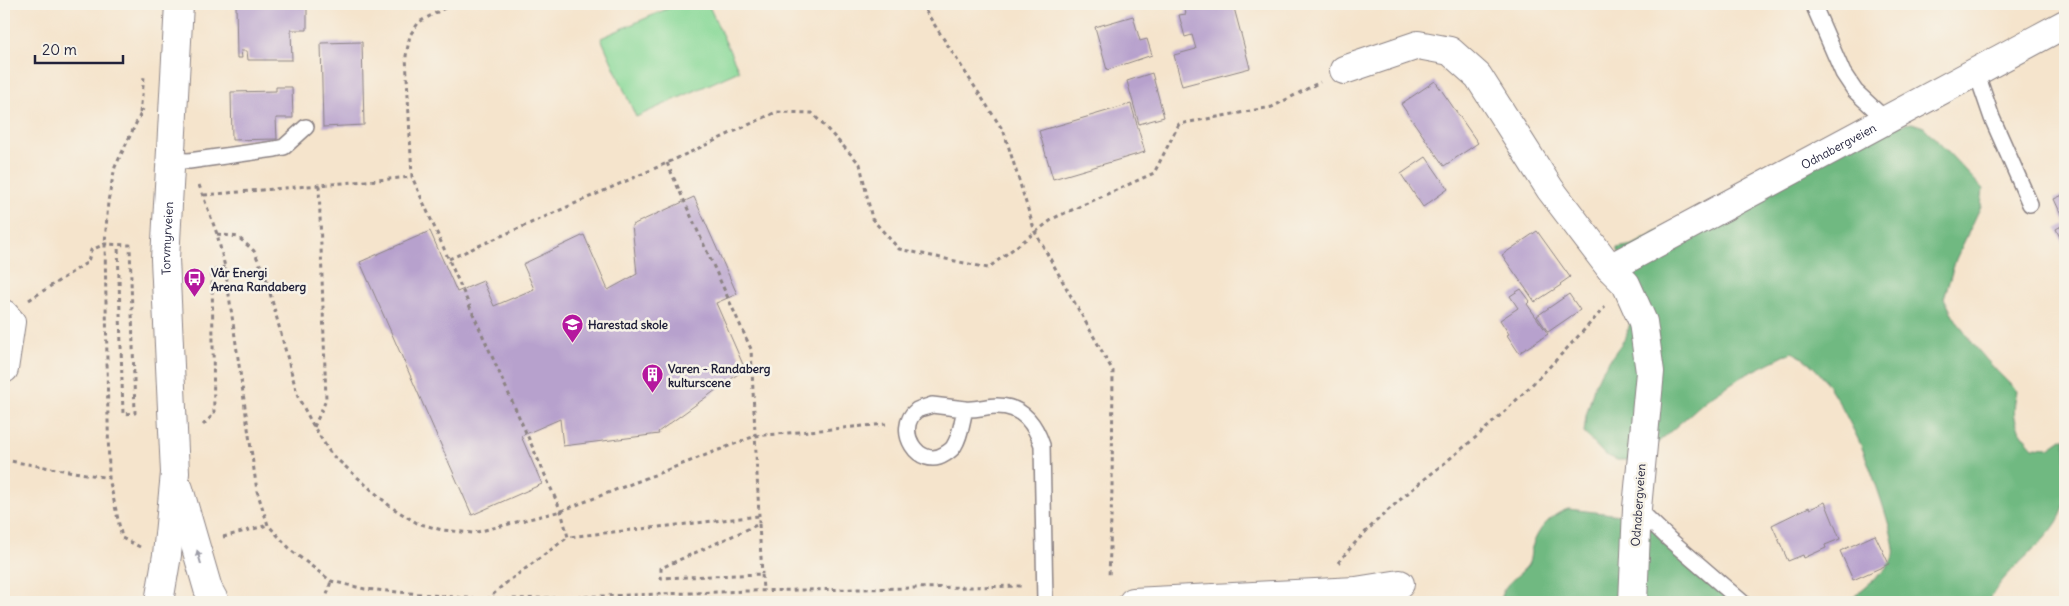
<svg xmlns="http://www.w3.org/2000/svg" width="2069" height="606" font-family="Delius,sans-serif">
	<style>
		.green { fill: #8ad999; stroke: #567e6a }
		.forest { fill: #6fb981; stroke: #486e5e }
		.building { fill: #b7a1cd }
		.lines { fill: none; stroke-linecap: round; stroke-linejoin: round }
		.service-casing { stroke: #8c8384; stroke-width: 18 }
		.minor-casing { stroke: #8c8384; stroke-width: 30 }
		.secondary-casing { stroke: #8c8384; stroke-width: 30 }
		.path { stroke: #8c8384; stroke-width: 3; stroke-dasharray: 4 4; stroke-linecap: butt }
		.service { stroke: #fff; stroke-width: 15 }
		.minor { stroke: #fff; stroke-width: 28 }
		.secondary { stroke: #fff; stroke-width: 28 }
		.oneway { fill: #9c9ca7 }
		.labels { text-anchor: middle; dominant-baseline: central; stroke-width: 5; stroke-linejoin: round; paint-order: stroke }
		.street-label { font-size: 12px; fill: #22223b; stroke: #f7f3e8 }
		.poi-label { font-size: 12px; font-weight: bold; fill: #22223b; stroke: #f7f3e8; text-anchor: start }
	</style>
	<rect width="100%" height="100%" fill="#f7f3e8"/>
	<filter id="ink" filterUnits="userSpaceOnUse"><feTurbulence type="fractalNoise" baseFrequency=".02" numOctaves="2"/><feDisplacementMap in="SourceGraphic" scale="10" xChannelSelector="R" yChannelSelector="G"/><feConvolveMatrix kernelMatrix="1 2 1 2 8 2 1 2 1" color-interpolation-filters="sRGB"/></filter>
	<filter id="wash" filterUnits="userSpaceOnUse"><feTurbulence type="fractalNoise" baseFrequency=".0096" numOctaves="4" result="noise"/><feDisplacementMap in="SourceGraphic" scale="20" xChannelSelector="R" yChannelSelector="G"/><feGaussianBlur stdDeviation="1.12" result="paint"/><feColorMatrix in="noise" values="0 0 0 0 0 0 0 0 0 0 0 0 0 0 0 0 0 1.4 0 .05"/><feComposite in="paint" operator="in"/></filter>
	<g filter="url(#wash)">
		<rect width="100%" height="100%" fill="#f5e4cc"/>
		<path class="green" d="M 678,4 L 708,4 L 739,71 L 636,117 L 601,38 Z"/>
		<path class="forest" d="M 1859,116 L 1869,125 L 1883,127 L 1912,123 L 1924,127 L 1983,189 L 1981,206 L 1956,259 L 1944,298 C 1961,334 1989,364 2017,391 C 2011,417 2015,428 2033,447 L 2049,448 L 2065,437 C 2065,456 2068,484 2065,502 C 2059,540 2003,566 1989,602 L 1849,602 C 1861,588 1888,572 1894,555 C 1898,543 1866,454 1858,439 C 1848,419 1837,397 1824,379 C 1815,367 1805,358 1792,352 L 1741,377 L 1706,400 L 1654,446 L 1631,460 L 1617,460 L 1604,454 L 1584,433 L 1586,416 L 1594,387 L 1601,372 L 1626,337 L 1638,295 L 1617,248 L 1633,245 L 1850,128 Z
			M 1568,509 L 1639,517 L 1737,602 L 1500,602 C 1501,585 1517,578 1527,566 C 1531,561 1530,553 1532,547 C 1538,529 1550,515 1568,509 Z"/>
		<g id="blocks">
			<path class="building" d="M 236,4 L 307,4 L 307,30 L 291,30 L 292,60 L 248,60 L 247,51 L 241,51 L 242,58 L 237,58 Z
				M 1184,4 L 1233,4 L 1250,68 L 1182,86 L 1174,55 L 1196,49 L 1192,35 L 1185,37 L 1179,15 L 1186,14 Z
				M 1133,16 L 1140,41 L 1147,39 L 1152,55 L 1107,70 L 1095,27 Z
				M 362,42 L 364,125 L 323,127 L 321,43 Z
				M 1152,73 L 1164,117 L 1139,124 L 1127,81 Z
				M 1435,81 L 1478,143 L 1444,166 L 1401,104 Z
				M 276,87 L 292,87 L 293,118 L 276,118 L 277,139 L 232,140 L 231,92 L 276,91 Z
				M 1131,104 L 1145,152 L 1053,179 L 1039,131 Z
				M 1426,157 L 1448,189 L 1423,207 L 1401,174 Z
				M 2065,194 L 2065,223 L 2054,199 Z
				M 694,197 L 737,294 L 716,303 L 745,369 L 658,432 L 659,434 L 563,446 L 560,419 L 521,436 L 542,484 L 472,515 L 360,262 L 430,231 L 457,292 L 483,281 L 494,306 L 534,289 L 523,264 L 584,235 L 608,290 L 637,274 L 632,225 Z
				M 2065,224 L 2065,248 L 2056,229 Z
				M 1537,231 L 1570,277 L 1560,284 L 1561,285 L 1535,302 L 1502,255 Z
				M 1521,289 L 1530,301 L 1527,304 L 1548,334 L 1519,353 L 1507,335 L 1509,334 L 1500,320 L 1518,308 L 1510,296 Z
				M 1569,294 L 1580,310 L 1548,332 L 1537,316 Z
				M 1825,502 L 1840,539 L 1825,545 L 1826,548 L 1804,558 L 1803,555 L 1788,561 L 1772,525 L 1809,507 L 1810,509 Z
				M 1875,535 L 1889,564 L 1853,580 L 1840,551 Z"/>
		</g>
	</g>
	<g filter="url(#ink)">
		<use href="#blocks" fill-opacity="0" stroke="#8c8384" stroke-width="1"/>
		<g class="lines">
			<defs>
				<path id="service" d="M 1813,4 L 1843,73 L 1855,91 L 1886,120
					M 1973,73 L 1981,86 L 1992,118 L 2030,204
					M 169,160 L 189,161 L 275,149 L 284,147 L 306,127
					M 932,405 L 965,409 C 962,421 961,435 954,446 C 952,450 949,451 945,454 C 919,471 893,429 917,410 C 921,408 928,407 932,405 Z
					M 965,409 C 977,410 986,406 997,406 C 1023,406 1035,424 1042,445 L 1045,602
					M 1637,508 L 1669,539 L 1742,602"/>
				<g id="minor">
					<path d="M 1344,70 L 1418,45 L 1450,51 L 1478,76 L 1550,189 L 1610,268 L 1626,284 L 1643,322 L 1650,372 L 1637,508 L 1633,602"/>
					<path id="s1" d="M 1610,268 L 2065,24"/>
					<path d="M 4,314 L 11,322 L 4,369"/>
					<path d="M 1133,602 L 1356,591 L 1400,584"/>
				</g>
				<g id="secondary">
					<path d="M 179,489 L 208,589 L 215,602"/>
					<path id="s2" d="M 159,602 L 167,555 L 175,473 L 165,259 L 179,4"/>
				</g>
			</defs>
			<use href="#service" class="service-casing"/>
			<use href="#minor" class="minor-casing"/>
			<use href="#secondary" class="secondary-casing"/>
			<path class="path" d="M 452,4 L 419,22 L 410,35 L 406,56 L 412,177 L 561,511 L 568,537 L 759,516 L 759,524 L 661,568 L 661,578 L 762,574 L 763,591
				M 921,4 L 1004,132 L 1035,232 L 1113,371 L 1112,489 L 1109,578
				M 140,113 L 144,77
				M 667,163 L 751,349 L 759,516
				M 199,185 L 217,234 L 225,267 L 257,491 L 268,525 L 293,552 L 331,581 L 365,589 L 487,600 L 748,591 L 1023,586
				M 204,195 L 412,177
				M 217,234 L 238,237 L 254,251 L 266,278 L 298,397 L 314,427 L 331,454 L 391,507 L 417,523 L 442,530 L 473,533 L 561,511 L 755,436 L 886,424
				M 449,259 L 667,163 L 776,112 L 812,113 L 860,164 L 872,219 L 899,249 L 988,268 L 1054,218 L 1154,173 L 1179,124 L 1272,107 L 1320,82
				M 29,300 L 88,262 L 91,250 L 105,244 L 130,245 L 135,413 L 123,414 L 118,245
				M 203,425 L 214,414 L 212,271 L 225,267
				M 314,427 L 326,400 L 319,185
				M 4,460 L 109,478
				M 759,524 L 762,574
				M 223,537 L 268,525
				M 140,547 L 122,538 L 109,478 L 105,244 L 108,201 L 115,167 L 143,109
				M 1338,563 C 1378,512 1433,474 1482,432 C 1526,393 1566,350 1605,307
				M 487,600 L 502,586 L 568,537
				M 325,602 L 331,581"/>
			<use href="#service" class="service"/>
			<use href="#minor" class="minor"/>
			<use href="#secondary" class="secondary"/>
		</g>
		<defs><path id="oneway-solid" d="M-6-.8H1V-3.2L6.5 0L1 3.2V.8H-6Z" transform="scale(1.25)"/></defs>
		<use class="oneway" href="#oneway-solid" transform="translate(199 557) rotate(-106)"/>
	</g>
	<defs>
		<symbol id="bus-pin" viewBox="-11 -11 22 30"><path d="M0 17L-7.5 6A9.5 9.5 0 1 1 7.5 6Z" fill="#b5179e" stroke="#f7f3e8"/><path d="M-5-6H5V4H4V6H2V4H-2V6H-4V4H-5ZM-3.5-4V0h7V-4ZM-3.5 1.2v1.5H-2V1.2ZM2 1.2v1.5H3.5V1.2Z" fill="#fff"/></symbol>
		<symbol id="school-pin" viewBox="-11 -11 22 30"><path d="M0 17L-7.5 6A9.5 9.5 0 1 1 7.5 6Z" fill="#b5179e" stroke="#f7f3e8"/><path d="M0-5L7-2L0 1L-7-2ZM-4 1L0 2.5L4 1V4Q0 6-4 4Z" fill="#fff"/></symbol>
		<symbol id="building-pin" viewBox="-11 -11 22 30"><path d="M0 17L-7.5 6A9.5 9.5 0 1 1 7.5 6Z" fill="#b5179e" stroke="#f7f3e8"/><path d="M-4-6H4V6H1V3H-1V6H-4ZM-2.5-4.3h1.7v1.8h-1.7ZM.8-4.3h1.7v1.8H.8ZM-2.5-1h1.7V.8h-1.7ZM.8-1h1.7V.8H.8Z" fill="#fff"/></symbol>
	</defs>
	<g fill-rule="evenodd">
		<use href="#bus-pin" x="182" y="266" width="25" height="34"/>
		<use href="#school-pin" x="560" y="312" width="25" height="34"/>
		<use href="#building-pin" x="640" y="362" width="25" height="34"/>
	</g>
	<g class="labels">
		<g class="street-label">
			<text stroke="none"><textPath href="#s1" startOffset="259">Odnabergveien</textPath></text>
			<text stroke="none"><textPath href="#s2" startOffset="365">Torvmyrveien</textPath></text>
			<text transform="translate(1638 505) rotate(-86)">Odnabergveien</text>
		</g>
		<g class="poi-label">
			<text x="211" y="272">Vår Energi<tspan x="211" dy="14">Arena Randaberg</tspan></text>
			<text x="588" y="324">Harestad skole</text>
			<text x="668" y="368">Varen - Randaberg<tspan x="668" dy="14">kulturscene</tspan></text>
		</g>
	</g>
	<rect width="2069" height="606" fill="none" stroke="#f7f3e8" stroke-width="20"/>
	<path d="M35 55v8h88v-8" fill="none" stroke="#22223b" stroke-width="2.5"/>
	<text x="42" y="55" font-size="15" fill="#22223b" stroke="#f7f3e8" stroke-width="4" paint-order="stroke">20 m</text>
</svg>
